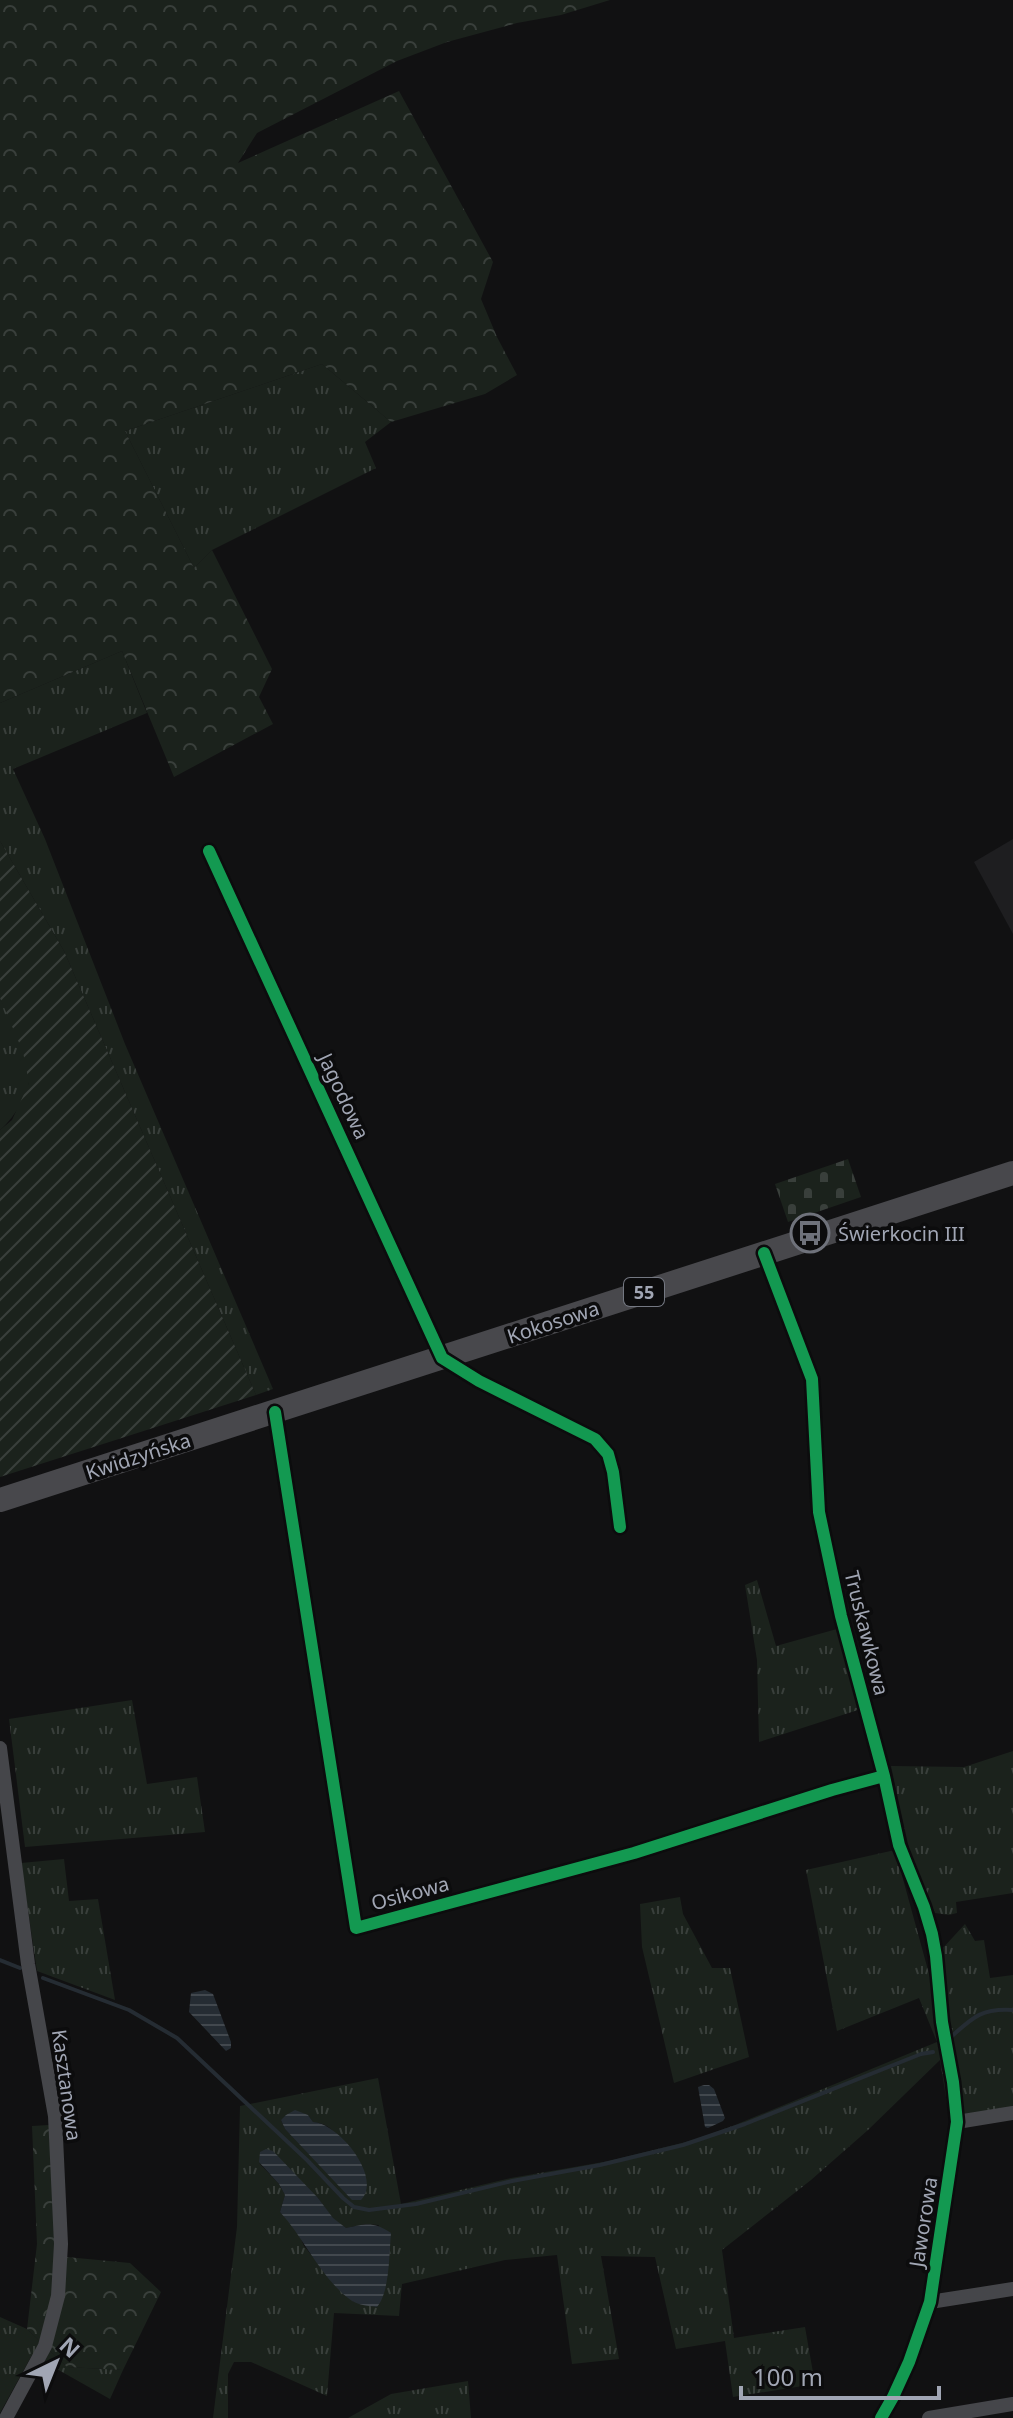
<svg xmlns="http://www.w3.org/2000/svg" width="1013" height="2418" font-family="'Noto Sans',sans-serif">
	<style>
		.built { fill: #1e1e20 }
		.grass { fill: url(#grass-tufts); fill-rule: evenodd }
		.forest { fill: url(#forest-crowns) }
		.cemetery { fill: url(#cemetery-stones) }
		.garden { fill: url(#garden-furrows) }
		.water { fill: url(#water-rules) }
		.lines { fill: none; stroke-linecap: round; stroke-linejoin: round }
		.stream { stroke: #252c33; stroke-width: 4 }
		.street { stroke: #45464a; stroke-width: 14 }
		.primary { stroke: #48484c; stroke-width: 24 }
		.cycleway-casing { stroke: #0c0c0d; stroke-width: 17 }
		.cycleway { stroke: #139951; stroke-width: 12 }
		.labels { text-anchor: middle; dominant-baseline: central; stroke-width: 7; stroke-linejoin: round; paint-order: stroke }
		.shield { fill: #0c0c0d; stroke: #747882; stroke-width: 2 }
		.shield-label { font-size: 18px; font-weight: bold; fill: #a1a6b4 }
		.street-label { font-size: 20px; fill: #a1a6b4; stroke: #0c0c0d }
		.poi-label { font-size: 20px; fill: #a1a6b4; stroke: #0c0c0d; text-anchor: start }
	</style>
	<defs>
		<pattern id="grass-tufts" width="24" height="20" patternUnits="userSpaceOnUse" patternTransform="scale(2)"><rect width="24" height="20" fill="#1b221c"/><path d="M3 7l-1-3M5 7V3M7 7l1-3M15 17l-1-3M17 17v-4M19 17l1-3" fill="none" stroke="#393f3b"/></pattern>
		<pattern id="forest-crowns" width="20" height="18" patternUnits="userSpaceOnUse" patternTransform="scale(2)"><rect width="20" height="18" fill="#1b221c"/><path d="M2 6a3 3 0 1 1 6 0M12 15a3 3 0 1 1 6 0" fill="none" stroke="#393f3b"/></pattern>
		<pattern id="cemetery-stones" width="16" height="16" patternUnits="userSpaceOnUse" patternTransform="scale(2)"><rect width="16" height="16" fill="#1b221c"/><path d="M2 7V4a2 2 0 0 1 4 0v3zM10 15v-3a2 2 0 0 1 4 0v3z" fill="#393f3b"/></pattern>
		<pattern id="garden-furrows" width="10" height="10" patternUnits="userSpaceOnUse" patternTransform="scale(2)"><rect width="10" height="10" fill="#1b221c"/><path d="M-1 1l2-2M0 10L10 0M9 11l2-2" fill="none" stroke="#393f3b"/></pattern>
		<pattern id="water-rules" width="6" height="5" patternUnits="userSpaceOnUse" patternTransform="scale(2)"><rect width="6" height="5" fill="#252c33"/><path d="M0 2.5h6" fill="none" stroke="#42484e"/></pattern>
	</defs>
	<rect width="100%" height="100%" fill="#111112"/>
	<path class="built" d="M 1013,839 L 1013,934 L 974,862 Z"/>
	<path class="grass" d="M 322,364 L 391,422 L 365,442 L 376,468 L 212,550 L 194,568 L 125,431 Z
		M 122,651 L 147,713 L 13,769 L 45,839 L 125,1044 L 273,1389 L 256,1395 L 64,951 L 0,841 L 0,703 Z
		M 0,998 C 10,1017 31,1061 29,1082 C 28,1097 11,1121 0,1130 Z
		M 757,1580 L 776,1646 L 837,1629 L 861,1709 L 759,1742 L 757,1660 L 745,1585 Z
		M 132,1700 L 147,1784 L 197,1777 L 205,1832 L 25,1847 L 9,1719 Z
		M 1013,1751 L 1013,1893 L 956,1902 L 957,1913 L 949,1915 L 935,1913 L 910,1853 L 891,1766 L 964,1767 Z
		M 895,1850 L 934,1992 L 947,1987 L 942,1949 L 965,1924 L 975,1941 L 984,1940 L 990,1978 L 1013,1975 L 1013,2119 L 991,2120 L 949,2116 L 940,2060 L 868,2130 L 811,2180 L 722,2250 L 734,2338 L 805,2327 L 815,2384 L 733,2397 L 725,2341 L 676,2349 L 655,2257 L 601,2256 L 619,2359 L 572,2364 L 557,2255 L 505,2260 L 402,2284 L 399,2316 L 334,2313 L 327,2396 L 251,2362 L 234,2362 L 228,2374 L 228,2418 L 213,2418 L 237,2227 L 240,2106 L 378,2078 L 401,2204 L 511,2178 L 609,2161 L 694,2140 L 735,2125 L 937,2042 L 919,1998 L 837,2031 L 806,1870 ZM 308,2115 L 313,2122 C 348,2124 347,2173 352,2199 L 285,2129 L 281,2120 ZM 259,2163 L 318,2198 L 333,2219 L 346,2228 L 366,2224 L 379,2225 L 354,2302 L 329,2277 L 304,2246 L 297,2230 L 280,2212 L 285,2195 L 279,2184 Z
		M 64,1859 L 69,1901 L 98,1899 L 115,2000 L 37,1971 L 21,1863 Z
		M 680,1897 L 683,1914 L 712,1968 L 730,1968 L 749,2057 L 674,2083 L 642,1947 L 640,1904 Z
		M 0,2317 L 27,2329 L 67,2367 L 123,2370 L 110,2399 L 32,2355 L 0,2413 Z
		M 468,2381 L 471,2418 L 348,2418 L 391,2394 Z"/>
	<path class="forest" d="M 0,0 L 610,0 L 561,15 L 517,23 L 447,42 L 397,61 L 257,133 L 238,163 L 399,91 L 493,262 L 481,299 L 497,337 L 517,375 L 485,394 L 391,422 L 322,364 L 125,431 L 194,568 L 212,550 L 272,669 L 259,697 L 273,724 L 174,777 L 122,651 L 0,703 Z
		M 49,2125 L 56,2256 L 130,2263 L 161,2292 L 123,2370 L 67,2367 L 27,2329 L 37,2244 L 32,2126 Z"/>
	<path class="cemetery" d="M 848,1159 L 861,1197 L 788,1222 L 775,1184 Z"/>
	<path class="garden" d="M 0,841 L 64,951 L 256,1395 L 0,1477 L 0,1130 L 12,1120 L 29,1083 L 23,1052 L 0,998 Z"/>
	<path class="water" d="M 205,1990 L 213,1994 L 231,2042 L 231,2048 L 226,2051 L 189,2012 L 191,1993 Z
		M 704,2085 L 709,2085 L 714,2089 L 725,2118 L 723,2121 L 708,2128 L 705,2127 L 698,2087 Z
		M 295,2110 L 308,2115 L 313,2122 C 338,2123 383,2177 361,2200 L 352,2200 L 285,2129 L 281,2120 L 286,2115 Z
		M 266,2149 L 273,2151 L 318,2198 L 333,2218 L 346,2228 C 366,2224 373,2221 391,2233 C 389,2253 390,2292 377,2307 C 369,2306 359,2305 352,2301 C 321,2279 305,2239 280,2212 L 285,2195 L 279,2184 L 259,2162 L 260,2152 Z"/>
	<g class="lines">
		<path class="stream" d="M 0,1960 L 20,1968
			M 43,1978 L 129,2010 L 177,2038 L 307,2160 L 343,2198 L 354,2207 L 369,2210 L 416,2204 L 512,2181 L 600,2165 L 683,2145 L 745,2124 L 921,2054 L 933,2052
			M 951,2037 C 973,2017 982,2008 1013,2010"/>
		<path class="street" d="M 209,851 L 442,1358 L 479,1381 L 595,1439 L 608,1454 L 613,1472 L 620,1527
			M 764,1253 L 812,1379 L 819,1512 L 841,1616 L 884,1776 L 899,1845 L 924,1907 L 932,1934 L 936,1956 L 942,2022 L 953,2082 L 957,2122 L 930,2302 L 909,2362 L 893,2397 L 881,2418
			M 275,1412 L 356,1928 L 634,1853 L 832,1790 L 884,1776
			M 0,1748 L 28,1964 L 55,2116 L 61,2244 L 58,2296 L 45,2346 L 6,2418
			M 957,2122 L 1013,2113
			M 930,2302 L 1013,2289
			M 929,2418 L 1013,2404"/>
		<path class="primary" d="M 0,1500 L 1013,1173"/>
		<defs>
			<path id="cycleway" d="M 209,851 L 442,1358 L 479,1381 L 595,1439 L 608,1454 L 613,1472 L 620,1527
				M 764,1253 L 812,1379 L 819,1512 L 841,1616 L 884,1776 L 899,1845 L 924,1907 L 932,1934 L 936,1956 L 942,2022 L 953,2082 L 957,2122 L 930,2302 L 909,2362 L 893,2397 L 881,2418
				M 275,1412 L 356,1928 L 634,1853 L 832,1790 L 884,1776"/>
		</defs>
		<use href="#cycleway" class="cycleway-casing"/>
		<use href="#cycleway" class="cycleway"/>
	</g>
	<defs>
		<symbol id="bus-ring" viewBox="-11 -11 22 22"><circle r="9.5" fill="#0c0c0d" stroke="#6f727b" stroke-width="1.5"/><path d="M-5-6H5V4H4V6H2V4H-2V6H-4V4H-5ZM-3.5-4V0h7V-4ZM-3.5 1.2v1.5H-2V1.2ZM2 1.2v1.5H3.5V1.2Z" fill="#6f727b"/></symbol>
	</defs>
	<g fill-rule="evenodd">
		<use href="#bus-ring" x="788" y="1211" width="44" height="44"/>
	</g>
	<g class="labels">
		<rect class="shield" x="624" y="1278" width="40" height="28" rx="6"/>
		<g class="shield-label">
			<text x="644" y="1292">55</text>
		</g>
		<g class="street-label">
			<text transform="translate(344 1096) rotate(65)">Jagodowa</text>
			<text transform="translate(553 1322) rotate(-18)">Kokosowa</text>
			<text transform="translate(138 1456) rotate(-18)">Kwidzyńska</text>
			<text transform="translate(867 1633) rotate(76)">Truskawkowa</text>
			<text transform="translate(410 1893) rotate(-15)">Osikowa</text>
			<text transform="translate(67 2085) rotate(82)">Kasztanowa</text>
			<text transform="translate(923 2222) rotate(-81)">Jaworowa</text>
		</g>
		<g class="poi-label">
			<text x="838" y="1233">Świerkocin III</text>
		</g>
	</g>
	<g transform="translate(56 2362) rotate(43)" stroke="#0c0c0d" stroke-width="6" paint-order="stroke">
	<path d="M0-6L14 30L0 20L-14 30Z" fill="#a1a6b4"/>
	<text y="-12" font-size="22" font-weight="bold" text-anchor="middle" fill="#a1a6b4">N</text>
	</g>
	<path d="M741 2386v12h198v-12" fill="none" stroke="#a1a6b4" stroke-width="4"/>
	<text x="753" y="2386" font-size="24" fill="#a1a6b4" stroke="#0c0c0d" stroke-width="6" paint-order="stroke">100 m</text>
</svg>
